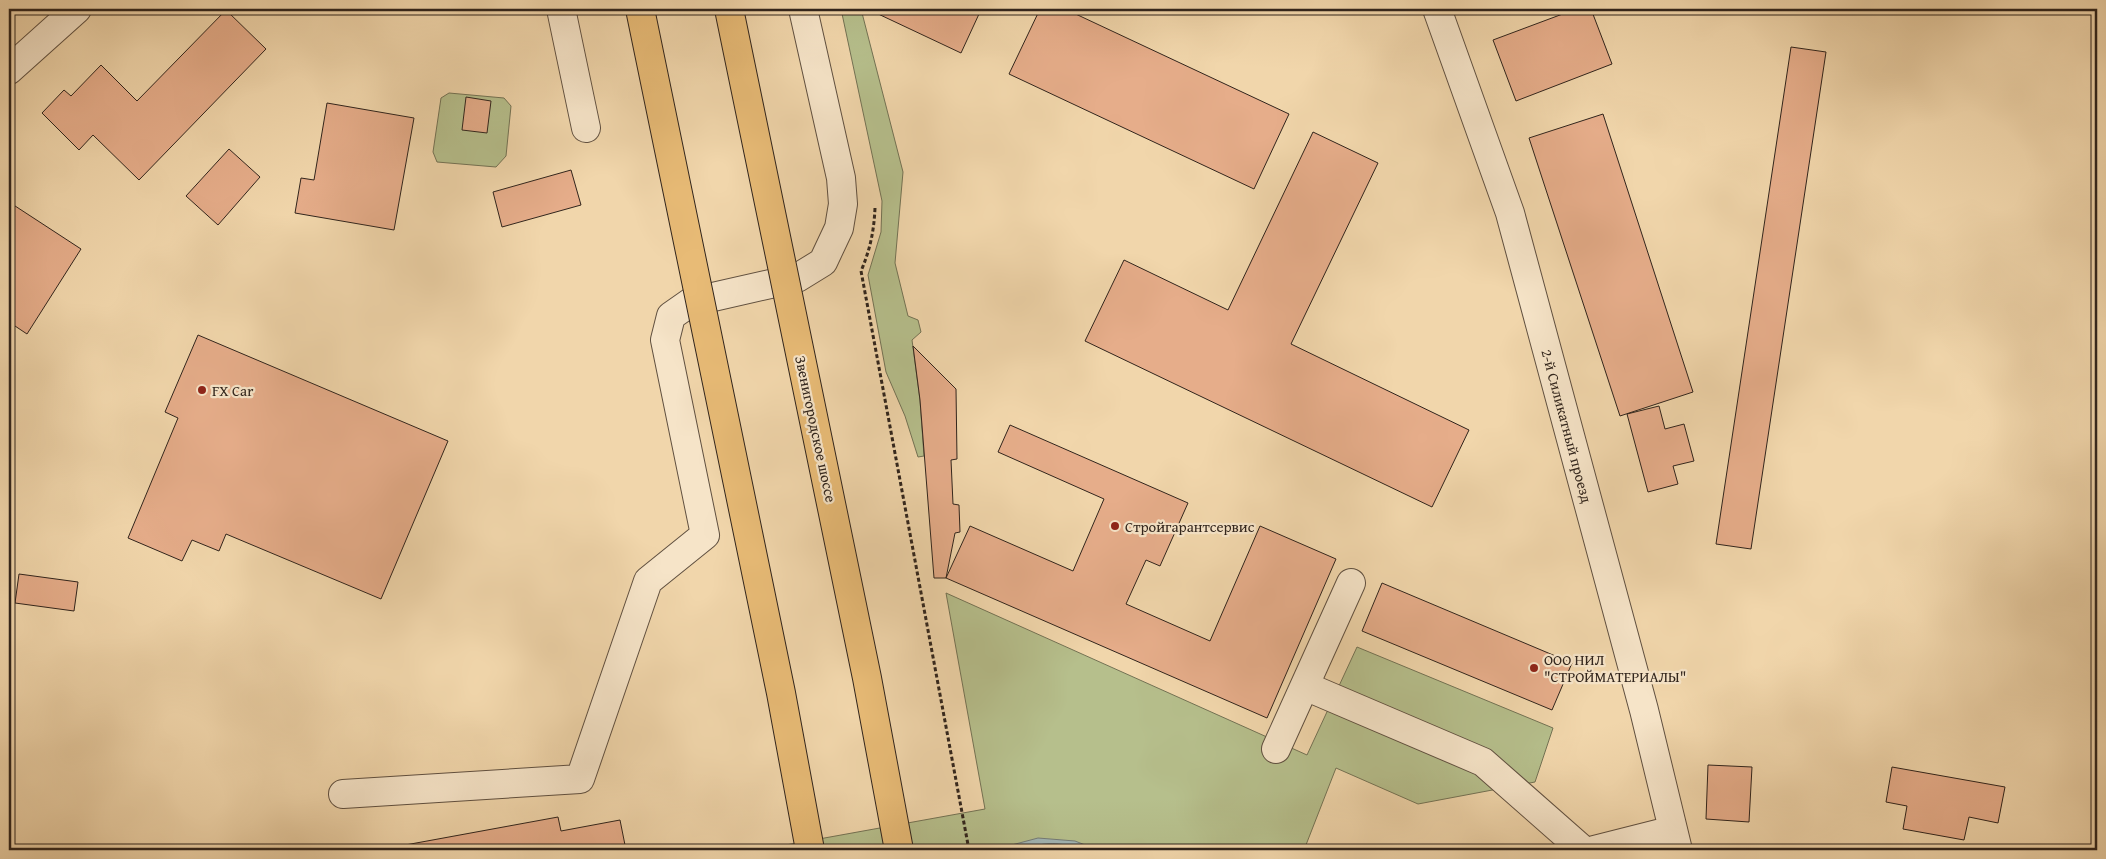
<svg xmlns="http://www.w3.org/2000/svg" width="2106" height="859" font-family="'Gentium Book Plus',serif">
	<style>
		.green { fill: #b6bf8c; stroke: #737254 }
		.water { fill: #a1b6b6; stroke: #747c78 }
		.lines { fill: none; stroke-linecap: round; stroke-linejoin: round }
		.shore { stroke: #686d69; stroke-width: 1 }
		.building { fill: #e6ad8a; stroke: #30241c }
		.minor-casing { stroke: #605040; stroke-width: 30 }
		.path { stroke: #30241c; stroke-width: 3; stroke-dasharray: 4 2.5; stroke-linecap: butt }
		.minor { stroke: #f6e4c8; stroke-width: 28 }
		.major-bridge-casing { stroke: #30241c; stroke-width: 30; stroke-linecap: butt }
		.major-bridge { stroke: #e8bb76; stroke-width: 28 }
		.poi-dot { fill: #8f2418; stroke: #f6e4c8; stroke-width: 2 }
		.labels { text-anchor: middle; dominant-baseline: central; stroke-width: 4.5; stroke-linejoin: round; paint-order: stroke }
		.poi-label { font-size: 15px; fill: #30241c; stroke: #f6e4c8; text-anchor: start }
		.street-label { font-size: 15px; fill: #30241c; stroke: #f6e4c8 }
	</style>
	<rect width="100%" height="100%" fill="#f1d6ab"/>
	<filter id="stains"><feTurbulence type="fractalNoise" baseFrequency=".004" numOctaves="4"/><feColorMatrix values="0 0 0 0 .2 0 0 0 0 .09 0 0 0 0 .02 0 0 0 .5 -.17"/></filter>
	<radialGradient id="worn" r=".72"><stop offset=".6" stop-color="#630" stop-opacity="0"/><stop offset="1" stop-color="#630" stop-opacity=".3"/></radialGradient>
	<path class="green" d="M 841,9 L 861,9 L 903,172 L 895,263 L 908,316 L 918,320 L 921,332 L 912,340 L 920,400 L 924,456 L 918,457 L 905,416 L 886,372 L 868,275 L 881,232 L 882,201 Z
		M 449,93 L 504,98 L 511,106 L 506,156 L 496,167 L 437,162 L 433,152 L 441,98 Z
		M 946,593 L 1307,755 L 1357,647 L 1553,728 L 1535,782 L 1418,804 L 1336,768 L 1304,850 L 758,850 L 985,809 Z"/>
	<path class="water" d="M 1038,838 L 1075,841 L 1098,850 L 993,850 Z"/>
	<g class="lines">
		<path class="shore" d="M 1012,850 C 1037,844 1059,840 1084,850"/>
	</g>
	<path class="building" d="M 876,9 L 967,9 L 979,14 L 961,53 L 874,12 Z
		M 1040,9 L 1065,9 L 1289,114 L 1254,189 L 1009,74 Z
		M 1576,9 L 1591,9 L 1612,64 L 1516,101 L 1493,40 Z
		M 226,10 L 266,49 L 139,180 L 93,135 L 79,150 L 42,113 L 64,90 L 71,96 L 101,65 L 137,101 Z
		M 1791,47 L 1826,52 L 1751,549 L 1716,544 Z
		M 466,97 L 491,101 L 487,133 L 462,130 Z
		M 327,103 L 414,118 L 394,230 L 295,213 L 301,178 L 314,180 Z
		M 1603,114 L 1693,392 L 1620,416 L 1529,138 Z
		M 1313,132 L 1378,163 L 1291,344 L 1469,430 L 1432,507 L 1085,341 L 1124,260 L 1228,310 Z
		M 229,149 L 260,177 L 218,225 L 186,196 Z
		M 571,170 L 581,205 L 502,227 L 493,192 Z
		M 9,202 L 81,249 L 27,334 L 9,322 Z
		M 198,335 L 448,441 L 381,599 L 226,534 L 219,551 L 192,540 L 182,561 L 128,538 L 178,418 L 165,412 Z
		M 913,346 L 956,389 L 957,459 L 951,460 L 953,504 L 959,505 L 960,532 L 955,533 L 946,578 L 934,578 L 920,400 Z
		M 1659,406 L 1665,429 L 1684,424 L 1694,461 L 1673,466 L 1678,484 L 1648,492 L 1627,414 Z
		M 1010,425 L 1188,503 L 1160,566 L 1146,560 L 1126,604 L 1210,641 L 1260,526 L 1336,559 L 1267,718 L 946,578 L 970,526 L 1073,571 L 1104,499 L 998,452 Z
		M 19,574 L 78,582 L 74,611 L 15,603 Z
		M 1382,583 L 1572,663 L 1552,710 L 1362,631 Z
		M 1708,765 L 1752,767 L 1749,822 L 1706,819 Z
		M 1892,767 L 2005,787 L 1998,823 L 1969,817 L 1964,840 L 1903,829 L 1907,806 L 1886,802 Z
		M 558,817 L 561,831 L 620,820 L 626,850 L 378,850 Z"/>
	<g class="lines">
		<defs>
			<path id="minor" d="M 561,9 L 586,128
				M 1437,9 L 1510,213 L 1644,710 L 1678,850
				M 9,70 L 77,9
				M 1305,686 L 1483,762 L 1583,850
				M 1276,749 L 1351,583
				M 343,794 L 580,779 L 648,581 L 705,535 L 665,340 L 671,316 L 691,302 L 797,278 L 823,262 L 839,228 L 843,204 L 841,178 L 803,9
				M 1594,850 L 1673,830"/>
		</defs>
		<use href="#minor" class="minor-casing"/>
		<path class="path" d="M 875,208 C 874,231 870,250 861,271 L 969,850"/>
		<use href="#minor" class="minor"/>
		<defs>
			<path id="major-bridge" d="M 640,9 L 781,693 L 810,850
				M 729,9 L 867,678 L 899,850"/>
		</defs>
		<use href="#major-bridge" class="major-bridge-casing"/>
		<use href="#major-bridge" class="major-bridge"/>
	</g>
	<g class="poi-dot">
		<circle cx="202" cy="390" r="5"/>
		<circle cx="1115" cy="526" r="5"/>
		<circle cx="1534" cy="668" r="5"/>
	</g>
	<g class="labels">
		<g class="poi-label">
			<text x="212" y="390">FX Car</text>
			<text x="1125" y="526">Стройгарантсервис</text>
			<text x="1544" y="659">ООО НИЛ<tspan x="1544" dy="17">"СТРОЙМАТЕРИАЛЫ"</tspan></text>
		</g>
		<g class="street-label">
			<text transform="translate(1567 426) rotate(75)">2-й Силикатный проезд</text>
			<text transform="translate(816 429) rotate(78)">Звенигородское шоссе</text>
		</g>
	</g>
	<rect width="2106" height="859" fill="none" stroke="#f1d6ab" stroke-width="30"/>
	<rect x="10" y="10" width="2086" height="839" fill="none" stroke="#30241c" stroke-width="2.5"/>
	<rect x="15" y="15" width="2076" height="829" fill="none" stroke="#30241c"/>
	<rect width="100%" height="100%" filter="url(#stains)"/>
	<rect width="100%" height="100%" fill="url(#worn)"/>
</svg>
